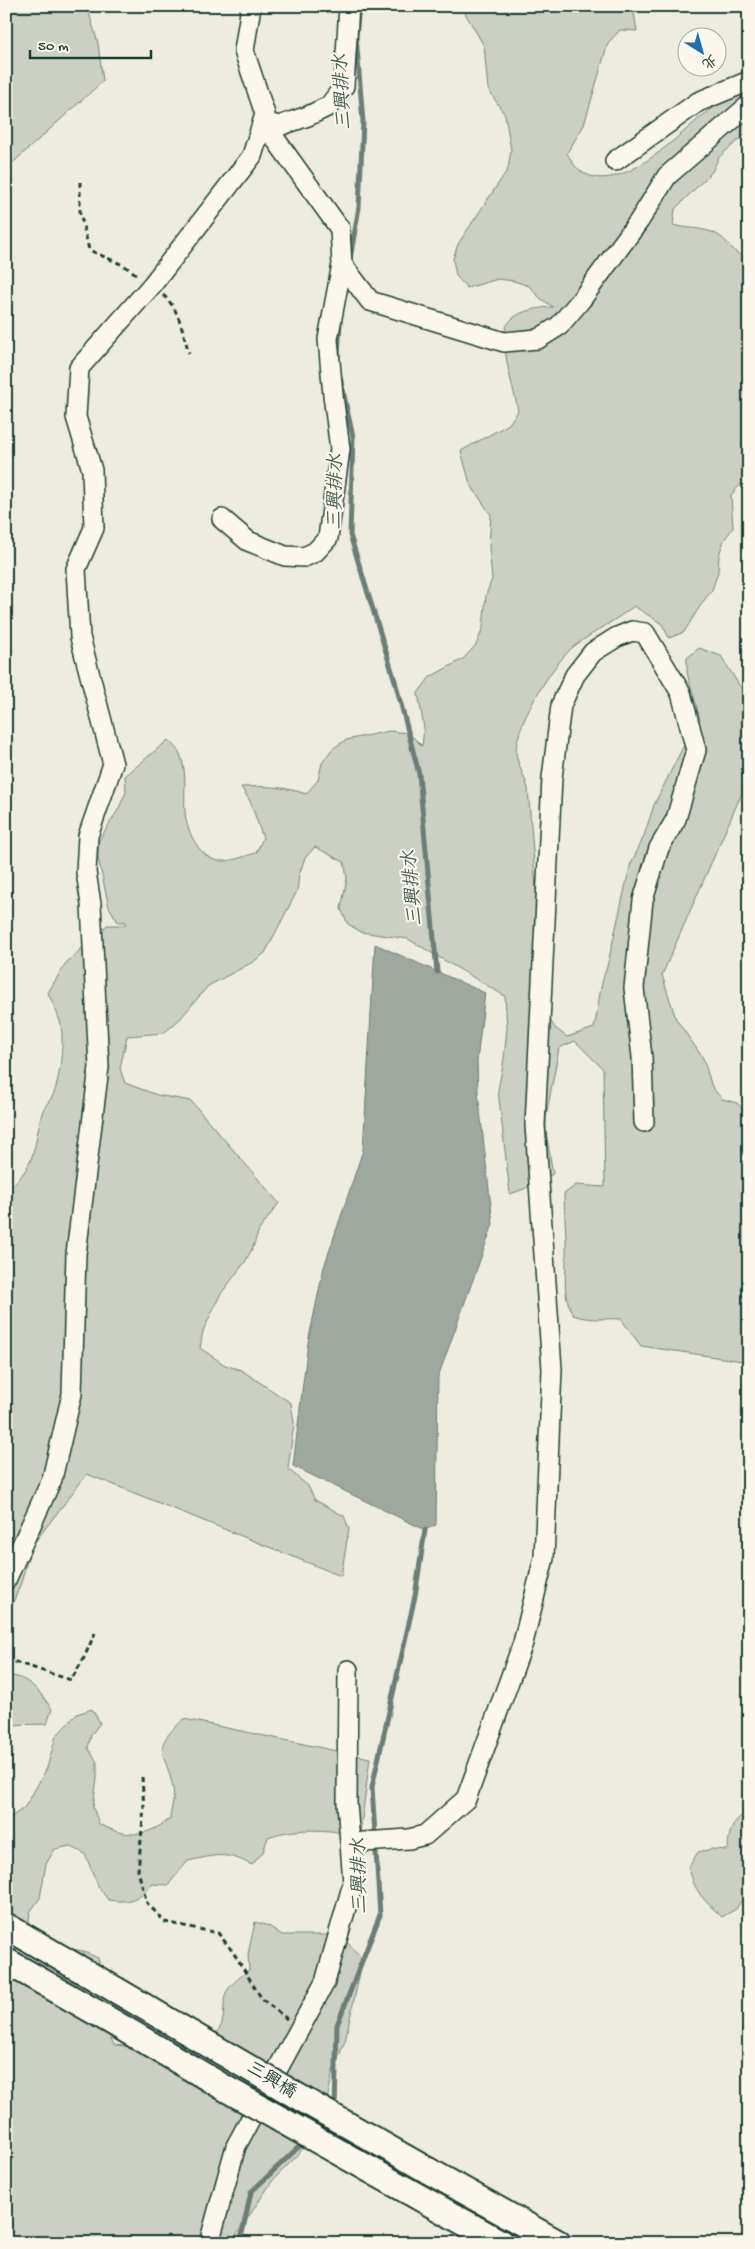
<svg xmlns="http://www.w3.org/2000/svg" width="755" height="2249" font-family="'Gochi Hand','LXGW WenKai TC',sans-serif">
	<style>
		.green { fill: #cbcfc4; stroke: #75867c }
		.water { fill: #9fa89f; stroke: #6c7d74 }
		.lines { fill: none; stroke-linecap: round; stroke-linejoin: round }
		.stream { stroke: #6c7d74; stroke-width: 5 }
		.minor-casing { stroke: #1f3d34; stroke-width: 22 }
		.major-casing { stroke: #1f3d34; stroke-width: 29 }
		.path { stroke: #1f3d34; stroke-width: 3; stroke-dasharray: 5 4; stroke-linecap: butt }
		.minor { stroke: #fbf7ec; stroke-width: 19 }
		.major { stroke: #fbf7ec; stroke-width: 25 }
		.major-bridge-casing { stroke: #1f3d34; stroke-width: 29; stroke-linecap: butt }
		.major-bridge { stroke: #fbf7ec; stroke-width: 25 }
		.labels { text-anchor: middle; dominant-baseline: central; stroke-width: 4; stroke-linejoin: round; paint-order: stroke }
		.street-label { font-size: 18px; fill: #1f3d34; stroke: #fbf7ec }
		.water-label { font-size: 19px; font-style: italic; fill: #455d54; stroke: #fbf7ec }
	</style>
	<rect width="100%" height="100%" fill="#eeece1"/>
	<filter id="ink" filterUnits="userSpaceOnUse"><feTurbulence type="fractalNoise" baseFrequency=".02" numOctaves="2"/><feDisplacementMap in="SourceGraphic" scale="10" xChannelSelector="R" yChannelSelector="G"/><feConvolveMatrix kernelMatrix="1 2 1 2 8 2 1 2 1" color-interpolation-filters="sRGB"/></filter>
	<g filter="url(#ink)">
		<path class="green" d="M 6,6 L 87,6 L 98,43 L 103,81 L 6,169 Z
			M 461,6 L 633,6 L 637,31 L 620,30 L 608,43 L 584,125 L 567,153 C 569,157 572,162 575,166 C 610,203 670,143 696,121 C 712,107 730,98 749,88 L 749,131 L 719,157 L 712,172 L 675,209 L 673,225 C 686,229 703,227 716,234 C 730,241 731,253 749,260 L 749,482 L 742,483 L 731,495 L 733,528 L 724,540 L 719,555 L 718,572 L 712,590 L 702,603 L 684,632 L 669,638 L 662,624 L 634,606 C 616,620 596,631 577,644 C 555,659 509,732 517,759 C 520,769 525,778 528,788 L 546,1013 L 555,1028 L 567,1037 L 594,1028 C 599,1007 599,987 607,967 L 630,866 L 644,836 L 654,805 L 683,747 L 700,719 L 687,673 L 687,658 L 699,648 L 721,656 L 749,701 L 749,777 L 662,975 L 676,1019 L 703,1058 L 712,1087 L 722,1099 L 737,1103 L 749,1115 L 749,1362 L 641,1346 L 621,1319 C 603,1318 590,1321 573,1315 C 562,1292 566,1281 566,1257 C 567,1236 564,1215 564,1194 L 576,1185 L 605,1187 L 603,1069 L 575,1041 L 559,1048 L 546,1117 L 546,1132 L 553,1174 L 524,1189 L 510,1194 L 498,1090 L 504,1059 L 507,1028 L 505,996 L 408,939 L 361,932 L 348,924 L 341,909 L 347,878 L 344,862 L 315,847 L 305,858 L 299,875 L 297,891 L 265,953 L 253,962 L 208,986 L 180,1019 L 164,1033 L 127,1036 L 120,1069 L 125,1083 L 157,1095 L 191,1101 L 279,1203 L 259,1230 L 253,1247 L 245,1262 L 220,1295 L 203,1331 L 200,1348 L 225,1365 L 241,1370 L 291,1403 L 294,1423 L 288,1469 L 308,1486 L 315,1500 L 344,1516 L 349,1529 L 341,1576 L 87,1474 L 31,1547 L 21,1583 L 6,1620 L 6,1190 C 37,1167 33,1147 42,1113 C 44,1106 51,1100 54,1093 C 60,1078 65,1037 60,1021 C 57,1012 52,1002 48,993 L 65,964 L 107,925 L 125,925 L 126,922 L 118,922 L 109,907 L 98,858 L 98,842 L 118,810 L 126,792 L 125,776 L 168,740 C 172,744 178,749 180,754 C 189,776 182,798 186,820 C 190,837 202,861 222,861 C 233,861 245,856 256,853 L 263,838 L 250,801 L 241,787 C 264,786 284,786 306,794 L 318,780 L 322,763 L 332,749 L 346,740 L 389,731 L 409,733 L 422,746 L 424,728 L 418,693 L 430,677 L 463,659 L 476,645 L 483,628 L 486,595 L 492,579 L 489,547 L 491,515 L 470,484 L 461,451 L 509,424 L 518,411 C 515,392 498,342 507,325 C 516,310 538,308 553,307 L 540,298 L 529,286 L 514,281 L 498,279 L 467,288 L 456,276 L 453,259 L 458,244 L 508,169 L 511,150 L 505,115 L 488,89 L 484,46 Z
			M 6,1675 C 30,1677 39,1691 52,1709 L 47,1724 L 6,1725 Z
			M 92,1709 L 100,1723 L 91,1735 L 88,1748 L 97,1762 L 97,1778 L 93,1807 L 99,1824 C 127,1838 144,1838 170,1819 C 171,1809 175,1797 173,1788 C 166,1750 148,1751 184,1719 L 370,1758 L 360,1834 C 340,1840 345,1832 330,1831 C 309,1829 287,1830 268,1837 L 263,1852 L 252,1865 C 225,1851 216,1855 188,1861 L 168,1885 L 153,1884 C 137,1900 130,1903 108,1900 L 98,1886 L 85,1854 L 70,1846 L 55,1849 L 46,1864 L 40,1898 L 30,1912 L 28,1928 L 68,1948 L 82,1951 L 98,1958 L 102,1975 L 92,1989 L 87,2006 L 107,2030 L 114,2045 C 139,2047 207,2054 221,2026 C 225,2017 223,2005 225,1995 C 228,1986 241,1976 249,1970 L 248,1954 L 255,1922 L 269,1926 L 282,1935 L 328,1935 L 343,1938 L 363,1959 L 345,2041 L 333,2071 L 325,2111 L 319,2125 L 298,2155 L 273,2180 L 231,2243 L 6,2243 L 6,1817 L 11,1817 L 24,1808 L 32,1795 L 47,1768 L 56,1736 L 77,1714 Z
			M 749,1812 L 749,1889 L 736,1909 L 722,1917 C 704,1900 694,1892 689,1867 L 698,1852 L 712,1849 L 728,1850 C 728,1835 732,1818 749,1812 Z"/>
		<path class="water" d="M 375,944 L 485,993 L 477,1061 L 478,1093 L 493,1224 L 438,1377 L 436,1525 L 425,1530 L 293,1466 L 308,1342 L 324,1267 L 363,1150 Z"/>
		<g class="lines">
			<path class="stream" d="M 350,259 L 359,207 L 363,122 L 356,36 L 359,6
				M 338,356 L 340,322
				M 340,377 L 353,437 L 350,535 L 395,681 L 419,774 L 437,972
				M 335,2110 L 337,2025 L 380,1915 L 372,1787 L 415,1596 L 425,1530
				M 240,2243 L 251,2192 L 305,2141"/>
			<defs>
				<path id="minor" d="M 263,122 L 279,126 L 308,116 L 329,106 L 344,86 L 349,6
					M 615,161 L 698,102 L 749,81
					M 342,264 L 370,301 L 504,342 L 538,339 L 559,326 L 581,300 L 639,221 L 667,176 L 749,105
					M 222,519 L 248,541 L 285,556 L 304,557 L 315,552 L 328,538 L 340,449 L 333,395 L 328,339 L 342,264 L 340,229 L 263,122
					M 6,1580 L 52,1479 L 72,1394 L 76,1254 L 99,1067 L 91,904 L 86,872 L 88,836 L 113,764 L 80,637 L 76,569 L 94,528 L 92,470 L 76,417 L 79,368 L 152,285 L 252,156 L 265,114 L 244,51 L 251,6
					M 351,1851 L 363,1842 L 409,1839 L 425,1835 L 466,1799 L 523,1643 L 544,1558 L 552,1369 L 535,1125 L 552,778 L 561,705 L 575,675 L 593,652 L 617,637 L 632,631 L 645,633 L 681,693 L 696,750 L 676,819 L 659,848 L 643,900 L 634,988 L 642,1057 L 644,1122
					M 209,2243 L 236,2146 L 325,1982 L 353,1883 L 347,1803 L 348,1670"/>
				<path id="major" d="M 6,1926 L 116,1990
					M 6,1961 L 104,2017
					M 427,2170 L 558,2243
					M 408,2191 L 501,2243"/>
			</defs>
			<use href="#minor" class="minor-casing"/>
			<use href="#major" class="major-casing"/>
			<path class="path" d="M 80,182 L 80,212 L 89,250 L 123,265 L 139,276
				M 163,295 C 180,309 183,334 189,353
				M 6,1659 L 71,1680 L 83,1660 L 95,1633
				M 142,1777 L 144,1808 L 138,1871 L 147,1903 L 165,1922 L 218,1933 L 233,1952 L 262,1999 L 287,2019"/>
			<use href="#minor" class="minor"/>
			<use href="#major" class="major"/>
			<defs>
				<path id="major-bridge" d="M 116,1990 L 309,2103 L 427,2170
					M 104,2017 L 230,2091 L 408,2191"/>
			</defs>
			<use href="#major-bridge" class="major-bridge-casing"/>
			<use href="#major-bridge" class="major-bridge"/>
		</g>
	</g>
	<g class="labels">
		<g class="street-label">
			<text transform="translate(271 2081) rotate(31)">三興橋</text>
		</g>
		<g class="water-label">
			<text transform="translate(344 92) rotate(-93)">三興排水</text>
			<text transform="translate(337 492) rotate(-89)">三興排水</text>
			<text transform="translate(414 888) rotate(-95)">三興排水</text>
			<text transform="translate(361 1876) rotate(-91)">三興排水</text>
		</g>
	</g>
	<rect width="755" height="2249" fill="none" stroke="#fbf7ec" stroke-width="25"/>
	<rect x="12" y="12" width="730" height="2224" fill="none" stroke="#1f3d34" stroke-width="2" filter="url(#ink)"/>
	<g transform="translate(702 52) rotate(143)"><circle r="24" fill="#fbf7ec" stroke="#a3ada2"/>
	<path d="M0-4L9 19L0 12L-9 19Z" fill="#1f6fb2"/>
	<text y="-8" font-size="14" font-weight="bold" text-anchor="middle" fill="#1f3d34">北</text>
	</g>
	<path d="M30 50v8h121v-8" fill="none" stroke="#1f3d34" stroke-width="2.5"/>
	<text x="38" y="50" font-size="15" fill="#1f3d34" stroke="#fbf7ec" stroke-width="4" paint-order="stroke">50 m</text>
</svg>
